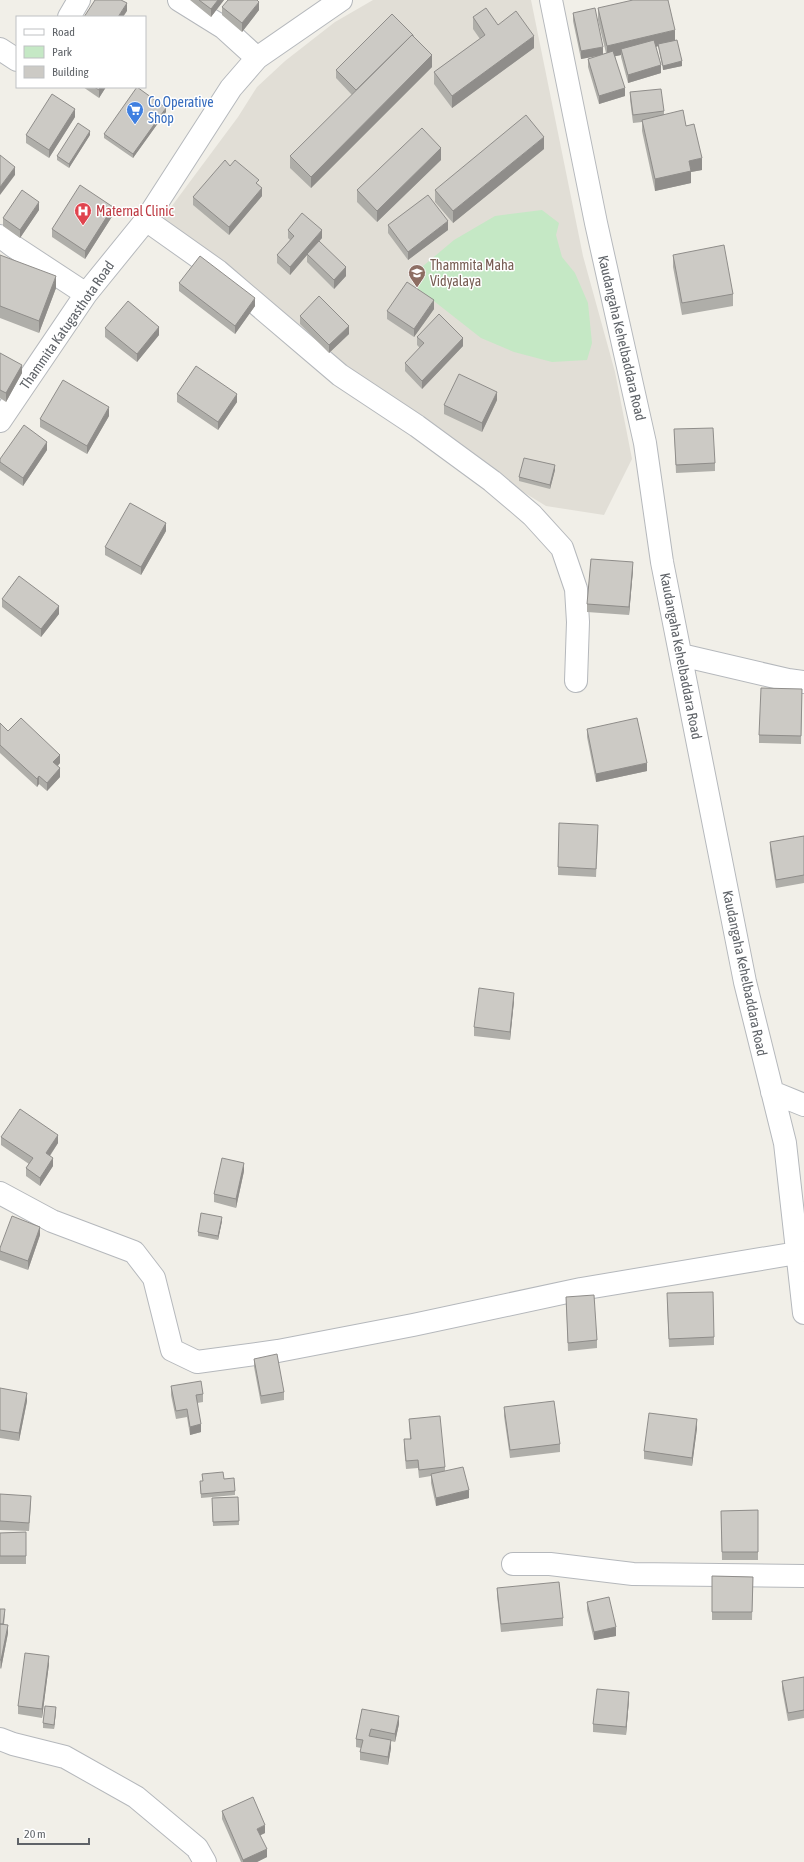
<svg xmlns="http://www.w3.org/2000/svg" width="804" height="1862" font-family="'Asap Condensed',sans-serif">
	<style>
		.education { fill: #e1ded6 }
		.green { fill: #c5e8c5 }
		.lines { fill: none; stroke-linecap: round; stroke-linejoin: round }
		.minor-casing { stroke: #b5b8bc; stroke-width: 24 }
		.minor { stroke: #fff; stroke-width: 22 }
		.wall { fill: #afaea9 }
		.shaded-wall { fill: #8f8d8a }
		.building { fill: #cccac5; stroke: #8f8d8a }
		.labels { text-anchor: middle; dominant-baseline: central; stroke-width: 3; stroke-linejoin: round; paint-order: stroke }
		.shop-label { font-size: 14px; fill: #366cbe; stroke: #fff; text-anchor: start }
		.health-label { font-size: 14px; fill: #be3a42; stroke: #fff; text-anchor: start }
		.education-label { font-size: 14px; fill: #785e54; stroke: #fff; text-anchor: start }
		.street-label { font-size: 14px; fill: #5f6368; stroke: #fff }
	</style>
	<rect width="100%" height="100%" fill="#f1efe8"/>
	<path class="education" d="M 373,0 L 531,0 L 583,256 L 615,372 L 632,459 L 604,515 L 546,506 L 489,471 L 367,385 L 160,222 L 238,117 L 257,87 L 285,61 L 335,22 Z"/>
	<path class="green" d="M 542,210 L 559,223 L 556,235 L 562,257 L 575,273 L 588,303 L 592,343 L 587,360 L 552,362 L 514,352 L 481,338 L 416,287 L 416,272 L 454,240 L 495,216 Z"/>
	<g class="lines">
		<defs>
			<path id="minor" d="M 179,0 L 224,28 L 257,58
				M 551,0 L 596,223 L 645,443 L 662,562 L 745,982 L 785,1143 L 804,1313
				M 69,17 L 79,0
				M 0,49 L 17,60
				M 146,220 L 218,271 L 340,375 L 417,426 L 492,481 L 532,515 L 562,548 L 576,589 L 578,622 L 576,681
				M 0,236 L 13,246 L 86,294
				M 0,421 L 86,294 L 146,220 L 231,88 L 257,58 L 341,0
				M 681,655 L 788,680 L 804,682
				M 772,1092 L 804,1105
				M 0,1193 L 52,1221 L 134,1252 L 154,1278 L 172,1350 L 197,1362 L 278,1351 L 413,1325 L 581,1289 L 797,1253
				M 513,1564 L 550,1564 L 633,1574 L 804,1576
				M 0,1739 L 13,1744 L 65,1757 L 136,1797 L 197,1848 L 205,1862"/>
		</defs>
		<use href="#minor" class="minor-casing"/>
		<use href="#minor" class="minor"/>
	</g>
	<path class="wall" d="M 190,0 L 224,0 L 211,17 Z
		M 222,7 L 259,10 L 242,32 L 222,15 Z
		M 598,8 L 675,40 L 682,66 L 663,70 L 658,46 L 656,47 L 661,73 L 628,83 L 621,57 L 621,55 L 615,56 L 625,96 L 599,104 L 588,67 L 588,59 L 596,56 L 581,59 L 573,21 L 573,13 L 603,54 L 606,53 L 598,20 Z
		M 473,17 L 498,25 L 534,48 L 452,108 L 434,84 L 434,72 L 480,39 L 473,29 Z
		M 413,36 L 432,67 L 311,188 L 290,168 L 290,156 L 352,95 L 336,78 L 336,70 Z
		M 83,87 L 106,87 L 99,98 Z
		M 630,92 L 664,111 L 664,115 L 686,126 L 702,170 L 691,172 L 691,183 L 655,191 L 642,131 L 642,122 L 633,123 L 630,100 Z
		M 166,112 L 133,158 L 104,138 L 104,134 Z
		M 75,117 L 49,158 L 26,143 L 26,135 Z
		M 90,135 L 69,168 L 57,160 L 57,156 Z
		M 544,149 L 453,223 L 435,202 L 435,190 Z
		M 441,160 L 377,222 L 357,202 L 357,190 Z
		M 230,166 L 259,185 L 262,196 L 229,235 L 193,205 L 193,197 Z
		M 39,210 L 20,238 L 3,226 L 3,218 Z
		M 113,215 L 85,259 L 52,237 L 52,229 Z
		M 388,225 L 448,230 L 408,260 L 388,233 Z
		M 288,230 L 322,238 L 319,241 L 346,276 L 334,289 L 307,262 L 307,255 L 290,275 L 277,263 L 277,255 L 290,240 L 288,238 Z
		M 0,255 L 56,288 L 39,333 L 0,318 Z
		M 673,255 L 733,294 L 733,306 L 682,315 L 673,267 Z
		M 179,283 L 255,306 L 235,334 L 179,291 Z
		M 434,309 L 414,337 L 387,319 L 387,311 Z
		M 300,316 L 349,334 L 329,353 L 300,324 Z
		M 105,328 L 159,335 L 137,362 L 105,337 Z
		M 417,337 L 463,346 L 422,389 L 405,371 L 405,363 L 420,348 L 417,345 Z
		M 0,353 L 22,373 L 6,402 L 0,398 Z
		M 177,394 L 237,402 L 218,430 L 177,402 Z
		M 497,400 L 482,432 L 444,414 L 444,405 Z
		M 109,416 L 87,454 L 40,427 L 40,419 Z
		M 674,429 L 715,463 L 715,471 L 676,473 Z
		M 47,450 L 23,486 L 0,470 L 0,459 Z
		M 555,470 L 550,489 L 519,481 L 519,477 Z
		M 166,531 L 141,575 L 105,555 L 105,547 Z
		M 633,570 L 629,615 L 587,612 L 587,604 Z
		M 2,599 L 59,614 L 41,637 L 2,607 Z
		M 802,689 L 801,744 L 759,743 L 759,735 Z
		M 0,723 L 8,731 L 60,763 L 58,766 L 60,777 L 47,791 L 39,784 L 37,787 L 0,753 Z
		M 587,729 L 647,771 L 596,782 L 587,737 Z
		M 598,833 L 596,877 L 558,875 L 558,867 Z
		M 804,836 L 804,883 L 776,888 L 770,850 L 770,842 Z
		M 514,1001 L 510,1040 L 474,1036 L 474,1027 Z
		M 1,1137 L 58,1143 L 50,1156 L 53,1166 L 40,1186 L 26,1176 L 26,1168 L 29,1164 L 1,1145 Z
		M 244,1171 L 236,1208 L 214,1202 L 214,1194 Z
		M 222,1221 L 218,1240 L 198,1236 L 198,1232 Z
		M 40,1235 L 28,1270 L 0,1260 L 0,1248 Z
		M 566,1297 L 597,1340 L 597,1348 L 568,1351 Z
		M 667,1302 L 714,1337 L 714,1345 L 669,1347 Z
		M 254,1359 L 284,1392 L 284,1400 L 261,1404 L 254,1367 Z
		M 171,1386 L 203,1394 L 203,1402 L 197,1403 L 201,1432 L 190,1435 L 187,1417 L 176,1419 L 171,1395 Z
		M 0,1388 L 27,1401 L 19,1441 L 0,1438 Z
		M 504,1407 L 560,1444 L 560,1452 L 510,1458 L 504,1416 Z
		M 409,1419 L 445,1467 L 445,1471 L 469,1498 L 436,1506 L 431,1483 L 431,1476 L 419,1478 L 418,1468 L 406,1469 L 404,1447 L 404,1439 L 410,1439 Z
		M 697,1428 L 692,1466 L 644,1459 L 644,1451 Z
		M 202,1474 L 224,1479 L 235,1491 L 235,1495 L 201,1498 L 200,1481 L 203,1481 Z
		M 0,1494 L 31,1504 L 29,1531 L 0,1530 Z
		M 238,1497 L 239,1525 L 213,1526 L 212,1498 Z
		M 758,1510 L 758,1560 L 722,1560 L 721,1511 Z
		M 26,1532 L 26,1564 L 0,1564 L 0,1533 Z
		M 712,1576 L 753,1577 L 752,1620 L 712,1620 Z
		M 497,1588 L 563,1618 L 563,1626 L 501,1632 L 497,1596 Z
		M 587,1602 L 616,1636 L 594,1640 L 587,1610 Z
		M 0,1609 L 5,1614 L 4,1625 L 8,1633 L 1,1669 L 0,1668 Z
		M 49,1664 L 42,1718 L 18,1714 L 18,1706 Z
		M 804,1677 L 804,1718 L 788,1721 L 782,1689 L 782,1681 Z
		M 629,1700 L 626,1735 L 593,1732 L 593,1724 Z
		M 362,1709 L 399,1724 L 395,1742 L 391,1741 L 391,1748 L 388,1765 L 360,1760 L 360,1752 L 361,1748 L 356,1747 L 356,1739 Z
		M 56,1711 L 54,1729 L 43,1728 L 43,1723 Z
		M 222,1811 L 265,1833 L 260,1835 L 267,1857 L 257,1862 L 241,1862 L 222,1819 Z"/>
	<path class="shaded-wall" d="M 218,0 L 224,0 L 211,17 L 211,9 Z
		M 259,2 L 259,10 L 242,32 L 242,23 Z
		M 127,3 L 127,11 L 123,17 L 118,17 Z
		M 675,30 L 675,42 L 622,55 L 621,49 L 621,55 L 607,58 L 607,46 Z
		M 534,36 L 534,48 L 452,108 L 452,96 Z
		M 603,47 L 603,55 L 581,59 L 581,51 Z
		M 432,55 L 432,67 L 311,188 L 311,177 Z
		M 682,61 L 682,66 L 663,70 L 663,66 Z
		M 661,65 L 661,73 L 628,83 L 628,75 Z
		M 100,87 L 106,87 L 99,98 L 99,90 Z
		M 625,88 L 625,96 L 599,104 L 599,96 Z
		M 166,108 L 166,112 L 133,158 L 133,154 Z
		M 75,109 L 75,117 L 49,158 L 49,150 Z
		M 90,131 L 90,135 L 69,168 L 69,164 Z
		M 544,137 L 544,149 L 453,223 L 453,211 Z
		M 441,148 L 441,160 L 377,222 L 377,211 Z
		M 702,158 L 702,170 L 691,172 L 691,183 L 655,191 L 655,179 L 689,161 Z
		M 15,167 L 15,175 L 0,195 L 0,187 Z
		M 262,188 L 262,196 L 229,235 L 229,227 Z
		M 39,202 L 39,210 L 20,238 L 20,230 Z
		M 113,207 L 113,215 L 85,259 L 85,251 Z
		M 448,221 L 448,230 L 408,260 L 408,252 Z
		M 322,230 L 322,238 L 308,254 L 307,254 L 307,255 L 290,275 L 290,267 Z
		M 346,267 L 346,276 L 334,289 L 334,280 Z
		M 56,276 L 56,288 L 39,333 L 39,321 Z
		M 255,298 L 255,306 L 235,334 L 235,326 Z
		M 434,300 L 434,309 L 414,337 L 414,329 Z
		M 349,326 L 349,334 L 329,353 L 329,345 Z
		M 159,327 L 159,335 L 137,362 L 137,354 Z
		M 463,338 L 463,346 L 422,389 L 422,381 Z
		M 22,365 L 22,373 L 6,402 L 6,393 Z
		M 497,392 L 497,400 L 482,432 L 482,423 Z
		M 237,394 L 237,402 L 218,430 L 218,422 Z
		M 109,407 L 109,416 L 87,454 L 87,446 Z
		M 47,442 L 47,450 L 23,486 L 23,478 Z
		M 555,465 L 555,470 L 550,489 L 550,485 Z
		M 166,523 L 166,531 L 141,575 L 141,567 Z
		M 633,562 L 633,570 L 629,615 L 629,607 Z
		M 59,606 L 59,614 L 41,637 L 41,629 Z
		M 60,755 L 60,763 L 53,770 L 53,762 Z
		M 647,763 L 647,771 L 596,782 L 596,774 Z
		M 60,768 L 60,777 L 47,791 L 47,783 Z
		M 39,776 L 39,784 L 37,787 L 37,779 Z
		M 514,993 L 514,1001 L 510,1040 L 510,1032 Z
		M 58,1135 L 58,1143 L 46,1161 L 46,1153 Z
		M 53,1158 L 53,1166 L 40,1186 L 40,1178 Z
		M 244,1163 L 244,1171 L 236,1208 L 236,1199 Z
		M 222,1217 L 222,1221 L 218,1240 L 218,1236 Z
		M 40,1227 L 40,1235 L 28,1270 L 28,1261 Z
		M 27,1393 L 27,1401 L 19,1441 L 19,1433 Z
		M 697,1419 L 697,1428 L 692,1466 L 692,1458 Z
		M 201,1424 L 201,1432 L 190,1435 L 190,1427 Z
		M 469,1490 L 469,1498 L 436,1506 L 436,1498 Z
		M 8,1625 L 8,1633 L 1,1669 L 1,1660 Z
		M 616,1627 L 616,1636 L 594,1640 L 594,1632 Z
		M 49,1656 L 49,1664 L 42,1718 L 42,1709 Z
		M 629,1692 L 629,1700 L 626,1735 L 626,1727 Z
		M 56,1707 L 56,1711 L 54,1729 L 54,1725 Z
		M 399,1716 L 399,1724 L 395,1742 L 395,1734 Z
		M 391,1740 L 391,1748 L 388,1765 L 388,1757 Z
		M 265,1825 L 265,1833 L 257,1837 L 257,1829 Z
		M 267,1849 L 267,1857 L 257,1862 L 243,1862 L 243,1860 Z"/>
	<path class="building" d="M 95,0 L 121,0 L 127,3 L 118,17 L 84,17 Z
		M 199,0 L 218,0 L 211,9 Z
		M 228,0 L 257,0 L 259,2 L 242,23 L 222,7 Z
		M 633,0 L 668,0 L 675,30 L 607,46 L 598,8 Z
		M 486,8 L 498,25 L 516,11 L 534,36 L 452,96 L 434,72 L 485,35 L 473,17 Z
		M 595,8 L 603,47 L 581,51 L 573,13 Z
		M 392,14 L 413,35 L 413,36 L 412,35 L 356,90 L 336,70 Z
		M 412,35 L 432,55 L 311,177 L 290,156 Z
		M 654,40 L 661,65 L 628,75 L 621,49 Z
		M 677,40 L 682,61 L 663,66 L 658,44 Z
		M 613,51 L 625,88 L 599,96 L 588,59 Z
		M 94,87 L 100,87 L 99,90 Z
		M 137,87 L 166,108 L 133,154 L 104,134 Z
		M 661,89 L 664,111 L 633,115 L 630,92 Z
		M 52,94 L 75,109 L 49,150 L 26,135 Z
		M 683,110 L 686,126 L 694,124 L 702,158 L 689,161 L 691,171 L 655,179 L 642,120 Z
		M 526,115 L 544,137 L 453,211 L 435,190 Z
		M 78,123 L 90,131 L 69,164 L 57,156 Z
		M 422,128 L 441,148 L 377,211 L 357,190 Z
		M 0,155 L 15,167 L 0,187 Z
		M 225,160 L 230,166 L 235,160 L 259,180 L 256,183 L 262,188 L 229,227 L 193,197 Z
		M 80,185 L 113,207 L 85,251 L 52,229 Z
		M 22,190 L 39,202 L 20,230 L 3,218 Z
		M 428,195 L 448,221 L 408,252 L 388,225 Z
		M 302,213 L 322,230 L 290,267 L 277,255 L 294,236 L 288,230 Z
		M 319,241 L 346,267 L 334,280 L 307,254 Z
		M 724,245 L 733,294 L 682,303 L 673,255 Z
		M 0,255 L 56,276 L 39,321 L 0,306 Z
		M 200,256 L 255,298 L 235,326 L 179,283 Z
		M 407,282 L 434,300 L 414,329 L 387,311 Z
		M 319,296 L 349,326 L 329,345 L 300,316 Z
		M 128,301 L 159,327 L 137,354 L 105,328 Z
		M 439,314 L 463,338 L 422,381 L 405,363 L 424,343 L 417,337 Z
		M 0,353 L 22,365 L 6,393 L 0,390 Z
		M 196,366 L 237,394 L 218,422 L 177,394 Z
		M 459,374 L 497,392 L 482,423 L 444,405 Z
		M 63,380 L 109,407 L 87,446 L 40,419 Z
		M 24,425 L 47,442 L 23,478 L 0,462 L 0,459 Z
		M 713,428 L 715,463 L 676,465 L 674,429 Z
		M 524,458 L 555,465 L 550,485 L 519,477 Z
		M 130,503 L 166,523 L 141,567 L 105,547 Z
		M 591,559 L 633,562 L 629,607 L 587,604 Z
		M 19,576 L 59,606 L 41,629 L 2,599 Z
		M 761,688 L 802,689 L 801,736 L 759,735 Z
		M 21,718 L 60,755 L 53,762 L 60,768 L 47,783 L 39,776 L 37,779 L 0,745 L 0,723 L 8,731 Z
		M 637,718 L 647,763 L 596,774 L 587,729 Z
		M 559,823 L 598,825 L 596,869 L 558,867 Z
		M 804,836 L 804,875 L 776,880 L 770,842 Z
		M 479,988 L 514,993 L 510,1032 L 474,1027 Z
		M 20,1109 L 58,1135 L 46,1153 L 53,1158 L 40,1178 L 26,1168 L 33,1158 L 1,1137 Z
		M 222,1158 L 244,1163 L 236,1199 L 214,1194 Z
		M 201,1213 L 222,1217 L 218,1236 L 198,1232 Z
		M 12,1216 L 40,1227 L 28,1261 L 0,1251 L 0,1248 Z
		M 713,1292 L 714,1337 L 669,1339 L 667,1293 Z
		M 594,1295 L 597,1340 L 568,1343 L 566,1297 Z
		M 277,1354 L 284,1392 L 261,1396 L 254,1359 Z
		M 201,1381 L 203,1394 L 196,1395 L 201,1424 L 190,1427 L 187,1409 L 176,1411 L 171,1386 Z
		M 0,1388 L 27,1393 L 19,1433 L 0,1430 Z
		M 554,1401 L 560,1444 L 510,1450 L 504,1407 Z
		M 649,1413 L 697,1419 L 692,1458 L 644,1451 Z
		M 440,1416 L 445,1467 L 419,1470 L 418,1460 L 406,1461 L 404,1439 L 411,1439 L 409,1419 Z
		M 463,1467 L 469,1490 L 436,1498 L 431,1474 Z
		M 223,1472 L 224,1479 L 234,1478 L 235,1491 L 201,1494 L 200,1481 L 203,1481 L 202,1474 Z
		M 0,1494 L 31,1496 L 29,1523 L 0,1521 Z
		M 238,1497 L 239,1521 L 213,1522 L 212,1498 Z
		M 758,1510 L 758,1552 L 722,1552 L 721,1511 Z
		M 26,1532 L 26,1556 L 0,1556 L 0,1533 Z
		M 712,1576 L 753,1577 L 752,1612 L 712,1612 Z
		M 559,1582 L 563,1618 L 501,1624 L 497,1588 Z
		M 609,1597 L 616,1627 L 594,1632 L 587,1602 Z
		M 0,1609 L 5,1609 L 3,1624 L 0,1624 Z
		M 0,1624 L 8,1625 L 1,1660 L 0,1660 Z
		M 25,1653 L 49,1656 L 42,1709 L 18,1706 Z
		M 804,1677 L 804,1710 L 788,1713 L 782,1681 Z
		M 597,1689 L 629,1692 L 626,1727 L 593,1724 Z
		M 45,1706 L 56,1707 L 54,1725 L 43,1723 Z
		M 362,1709 L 399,1716 L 395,1734 L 371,1729 L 369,1736 L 391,1740 L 388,1757 L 360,1752 L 363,1740 L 356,1739 Z
		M 253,1797 L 265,1825 L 257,1829 L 267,1849 L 243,1860 L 222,1811 Z"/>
	<defs>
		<symbol id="supermarket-pin" viewBox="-11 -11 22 30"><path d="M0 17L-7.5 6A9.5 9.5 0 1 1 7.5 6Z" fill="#3f7fe0" stroke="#fff"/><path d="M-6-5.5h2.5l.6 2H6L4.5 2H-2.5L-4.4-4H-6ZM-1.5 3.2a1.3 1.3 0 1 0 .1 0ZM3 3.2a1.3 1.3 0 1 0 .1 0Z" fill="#fff"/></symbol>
		<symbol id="hospital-pin" viewBox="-11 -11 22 30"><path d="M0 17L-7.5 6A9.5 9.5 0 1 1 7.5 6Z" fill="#e0444e" stroke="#fff"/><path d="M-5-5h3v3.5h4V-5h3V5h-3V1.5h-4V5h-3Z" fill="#fff"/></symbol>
		<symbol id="school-pin" viewBox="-11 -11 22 30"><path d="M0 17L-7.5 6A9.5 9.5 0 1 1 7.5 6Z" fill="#8d6e63" stroke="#fff"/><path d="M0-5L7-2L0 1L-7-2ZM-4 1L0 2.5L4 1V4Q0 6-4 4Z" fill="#fff"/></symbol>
	</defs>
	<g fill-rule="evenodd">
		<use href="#supermarket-pin" x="125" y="100" width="20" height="27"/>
		<use href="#hospital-pin" x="73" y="201" width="20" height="27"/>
		<use href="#school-pin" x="407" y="263" width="20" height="27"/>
	</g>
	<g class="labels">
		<g class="shop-label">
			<text x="148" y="102">Co Operative<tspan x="148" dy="16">Shop</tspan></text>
		</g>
		<g class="health-label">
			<text x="96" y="211">Maternal Clinic</text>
		</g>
		<g class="education-label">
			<text x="430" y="265">Thammita Maha<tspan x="430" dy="16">Vidyalaya</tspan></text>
		</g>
		<g class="street-label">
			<text transform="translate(67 325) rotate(-55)">Thammita Katugasthota Road</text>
			<text transform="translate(622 338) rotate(77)">Kaudangaha Kehelbaddara Road</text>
			<text transform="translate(681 656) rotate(79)">Kaudangaha Kehelbaddara Road</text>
			<text transform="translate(745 973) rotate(78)">Kaudangaha Kehelbaddara Road</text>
		</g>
	</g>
	<rect x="16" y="16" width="130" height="72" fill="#ffffff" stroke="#bfc1c3"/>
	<rect x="24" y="29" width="20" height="6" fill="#ffffff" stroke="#bfc1c3"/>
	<text x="52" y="36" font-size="12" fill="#5f6368">Road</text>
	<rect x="24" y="46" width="20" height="12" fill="#c5e8c5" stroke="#bfc1c3"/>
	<text x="52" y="56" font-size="12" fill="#5f6368">Park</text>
	<rect x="24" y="66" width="20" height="12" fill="#cccac5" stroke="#bfc1c3"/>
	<text x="52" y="76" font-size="12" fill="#5f6368">Building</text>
	<path d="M18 1838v6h71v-6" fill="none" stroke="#5f6368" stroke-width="2"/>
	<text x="24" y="1838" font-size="12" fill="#5f6368" stroke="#ffffff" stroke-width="3" paint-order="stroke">20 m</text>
</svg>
